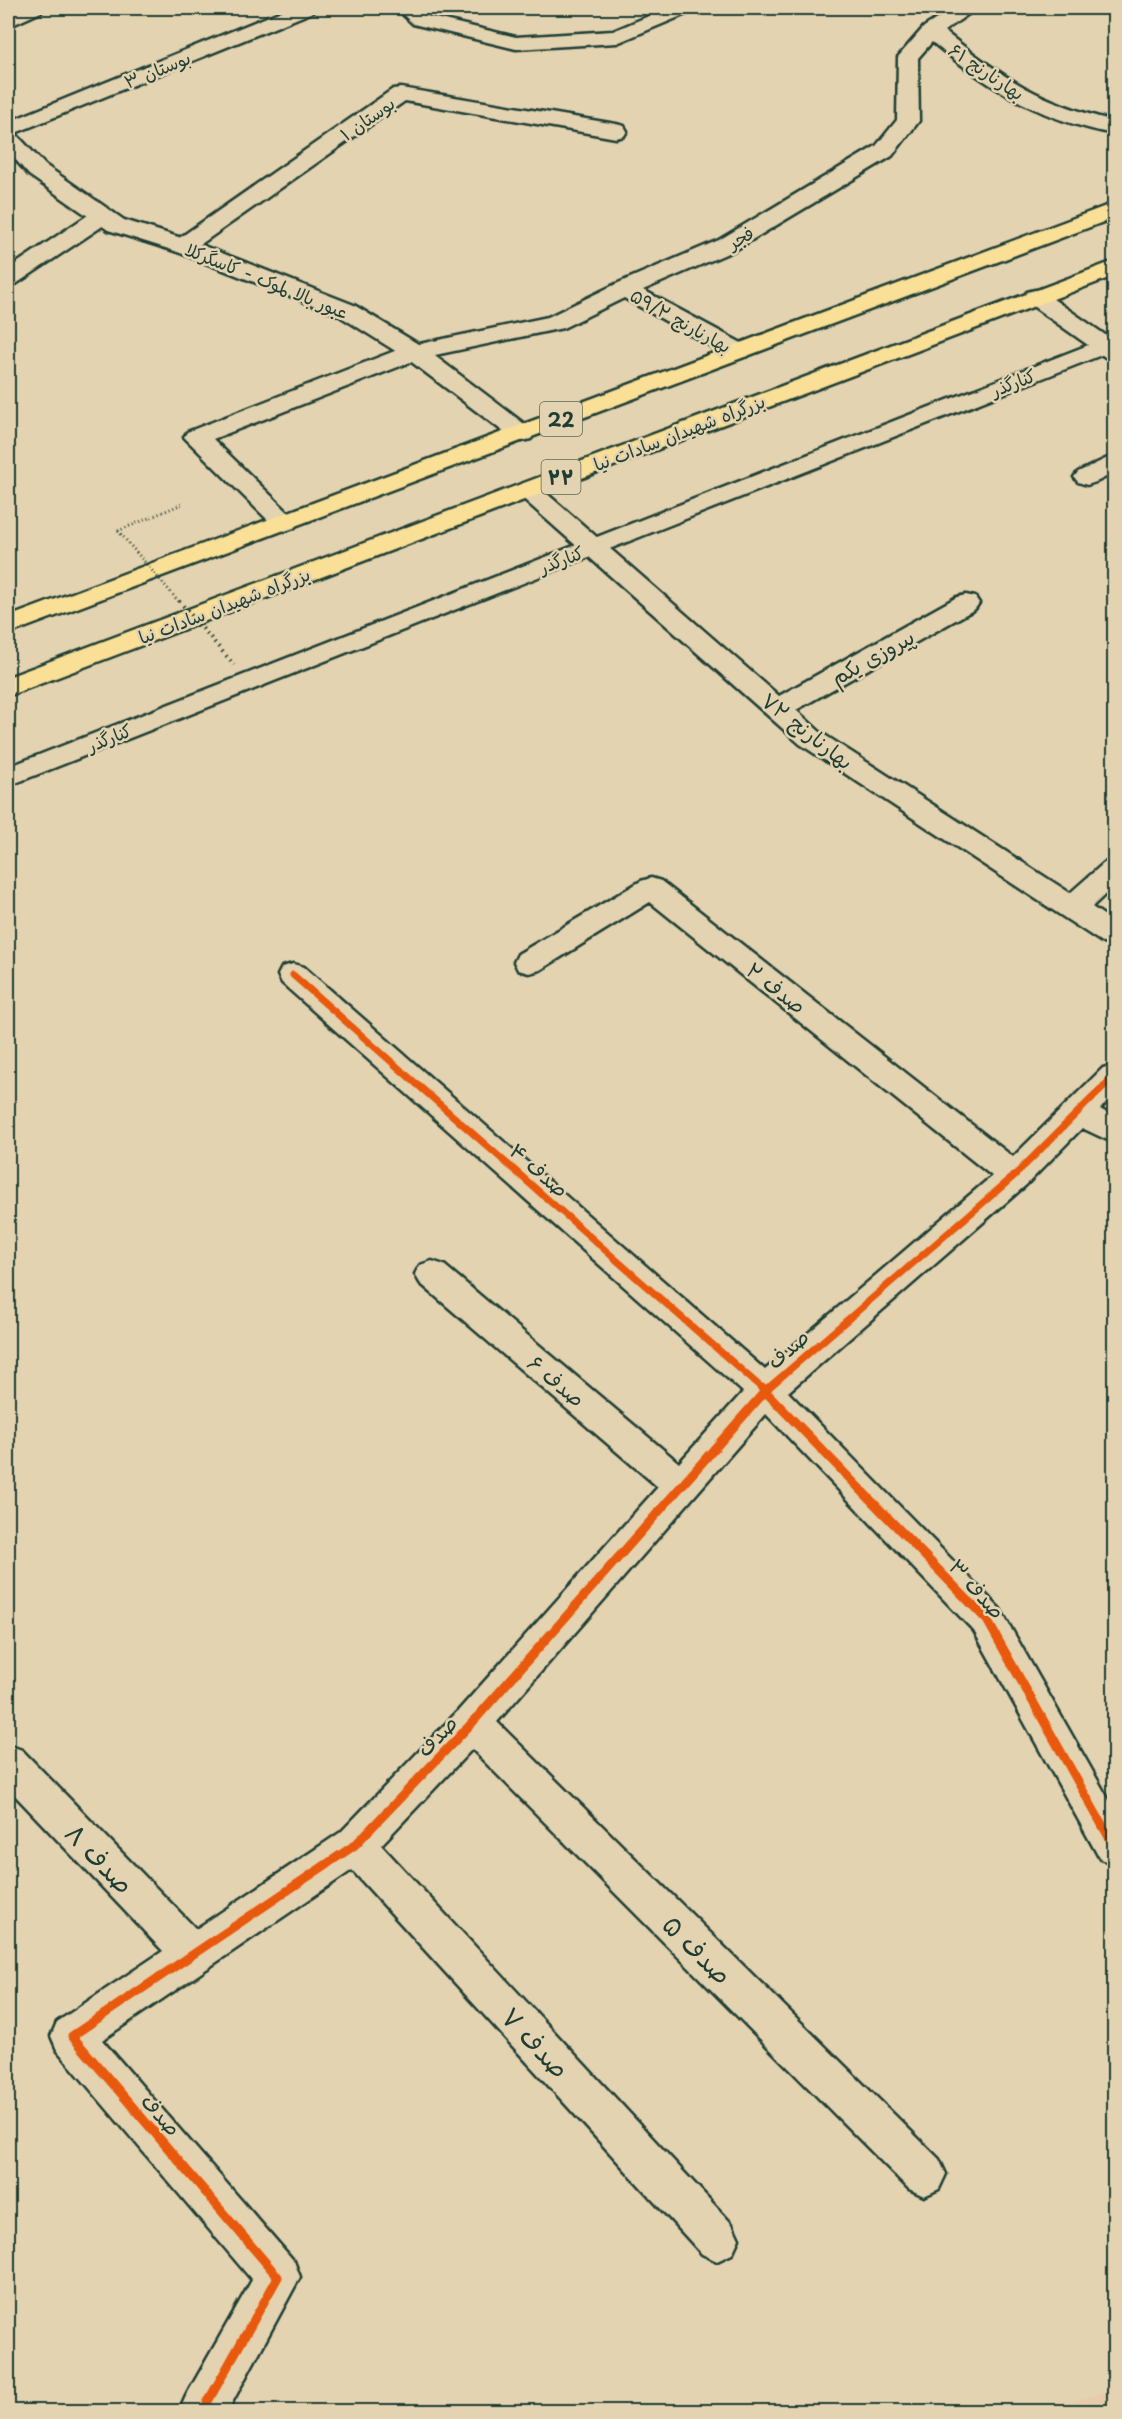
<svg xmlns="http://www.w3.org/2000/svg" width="1122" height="2419" font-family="'Playpen Sans','Playpen Sans Arabic',sans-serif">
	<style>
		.built { fill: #e7cbac }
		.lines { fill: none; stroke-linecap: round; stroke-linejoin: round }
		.service-casing { stroke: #1f3d34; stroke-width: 5 }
		.minor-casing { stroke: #1f3d34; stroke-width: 5 }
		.tertiary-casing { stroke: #1f3d34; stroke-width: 5 }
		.trunk-casing { stroke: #1f3d34; stroke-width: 5 }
		.path { stroke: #1f3d34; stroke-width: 3; stroke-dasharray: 1 3; stroke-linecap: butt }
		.service { fill: #e4d3b0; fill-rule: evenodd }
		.minor { fill: #e4d3b0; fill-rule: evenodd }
		.tertiary { fill: #e4d3b0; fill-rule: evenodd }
		.trunk { fill: #fadf96; fill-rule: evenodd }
		.path-bridge-far1 { stroke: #1f3d34; stroke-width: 3; stroke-dasharray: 1 3; stroke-linecap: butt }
		.path-bridge { stroke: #1f3d34; stroke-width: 4; stroke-dasharray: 1.5 4.5; stroke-linecap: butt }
		.cycleway-far1-casing { stroke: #e4d3b0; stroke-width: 10 }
		.cycleway-casing { stroke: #e4d3b0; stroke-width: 13 }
		.cycleway-far1 { stroke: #e8590c; stroke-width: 7 }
		.cycleway { stroke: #e8590c; stroke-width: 9 }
		.labels { text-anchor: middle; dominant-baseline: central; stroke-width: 5; stroke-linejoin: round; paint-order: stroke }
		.far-street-label { font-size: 18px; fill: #1f3d34; stroke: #e4d3b0 }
		.shield { fill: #e4d3b0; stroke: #5a6a59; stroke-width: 1.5 }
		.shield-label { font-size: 20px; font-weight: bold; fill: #1f3d34 }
		.street-label { font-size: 21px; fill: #1f3d34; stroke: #e4d3b0 }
		.near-street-label { font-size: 26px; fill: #1f3d34; stroke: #e4d3b0 }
	</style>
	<rect width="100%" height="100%" fill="#e4d3b0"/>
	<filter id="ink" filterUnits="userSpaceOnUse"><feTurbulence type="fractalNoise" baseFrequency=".0167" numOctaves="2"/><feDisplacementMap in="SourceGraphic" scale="12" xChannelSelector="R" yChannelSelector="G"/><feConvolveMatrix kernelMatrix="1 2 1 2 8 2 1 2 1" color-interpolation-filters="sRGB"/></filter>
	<g filter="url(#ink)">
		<path class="built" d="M 1114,2390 L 1114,2411 L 1038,2411 L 1039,2411 Z"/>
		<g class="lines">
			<defs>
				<path id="service" d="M 1114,335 L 1114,350 L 8,786 L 8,767 Z"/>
				<path id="minor" d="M 19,8 L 44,8 L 41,12 L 8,27 L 8,13 Z
					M 289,8 L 316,8 L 313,12 L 8,136 L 8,122 Z
					M 396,8 L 418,8 L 427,16 L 516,37 L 613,31 L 668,8 L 694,8 L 691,12 L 617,43 L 516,49 L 413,24 Z
					M 954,8 L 977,8 L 944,31 C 1004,79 1040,102 1114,121 L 1114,134 C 1040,120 990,89 932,42 L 918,58 L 919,121 L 892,156 L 735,250 L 643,290 L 747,346 L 750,351 L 747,356 L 738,358 L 729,356 L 624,298 L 563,328 L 421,358 L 213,439 L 294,518 L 298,523 L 294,528 L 285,531 L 276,528 L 184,437 L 187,432 L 405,347 L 548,317 L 616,284 L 719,240 L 876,146 L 897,120 L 898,57 L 924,27 Z
					M 401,88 L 616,124 L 624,126 L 627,131 L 624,136 L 616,138 L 405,101 L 191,251 L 183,253 L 175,251 L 172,246 L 175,241 L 393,89 Z
					M 102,209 L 110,211 L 113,216 L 110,221 L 16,284 L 8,286 L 8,269 L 94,211 Z
					M 1035,290 L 1043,292 L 1114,341 L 1114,359 L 1105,357 L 1027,302 L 1023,297 L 1027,292 Z
					M 1114,455 L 1114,473 L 1096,482 L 1087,485 L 1078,482 L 1074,477 L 1078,472 Z
					M 528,482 L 537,485 L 779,696 L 957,597 L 966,595 L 975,597 L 979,603 L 975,609 L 796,710 L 820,732 L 1070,893 L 1104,863 L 1114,860 L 1114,886 L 1092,907 L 1114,922 L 1114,946 L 1103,943 L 800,744 L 519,495 L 515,490 L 519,485 Z
					M 651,878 L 661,881 L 1013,1157 L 1103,1068 L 1114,1065 L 1114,1095 L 1100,1109 L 1114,1117 L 1114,1143 L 1082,1128 L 1026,1185 L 788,1392 L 1000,1609 L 1114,1809 L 1114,1864 L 1100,1859 L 974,1631 L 766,1414 L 497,1722 L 939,2159 L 946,2174 L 939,2189 L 924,2196 L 909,2189 L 472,1749 L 381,1845 L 732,2224 L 739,2239 L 732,2254 L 717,2261 L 702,2254 L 352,1870 L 102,2040 L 294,2261 L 300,2277 L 227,2412 L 179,2412 L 186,2396 L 252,2280 L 57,2050 L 51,2036 L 57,2022 L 163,1951 L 8,1788 L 8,1745 L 22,1750 L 196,1929 L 341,1832 L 458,1711 L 658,1487 L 420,1283 L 415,1274 L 420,1265 L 432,1261 L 444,1265 L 679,1463 L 743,1392 L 282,983 L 278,975 L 282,967 L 293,964 L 304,967 L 765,1370 L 992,1176 L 650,902 L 540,970 L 529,973 L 518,970 L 514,962 L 518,954 L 641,881 Z"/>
				<path id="tertiary" d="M 8,132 L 16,134 L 45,165 L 124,220 L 191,241 L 354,305 L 423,347 L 531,429 L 534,434 L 531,439 L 522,441 L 513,439 L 405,357 L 338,315 L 175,251 L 108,230 L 29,175 L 8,151 Z"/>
				<path id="trunk" d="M 1114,203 L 1114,218 L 8,634 L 8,617 Z
					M 1114,261 L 1114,276 L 8,696 L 8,677 Z"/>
			</defs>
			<use href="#service" class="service-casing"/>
			<use href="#minor" class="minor-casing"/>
			<use href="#tertiary" class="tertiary-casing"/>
			<use href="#trunk" class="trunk-casing"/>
			<path class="path" d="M 118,531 L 182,504"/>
			<use href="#service" class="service"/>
			<use href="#minor" class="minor"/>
			<use href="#tertiary" class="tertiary"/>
			<use href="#trunk" class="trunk"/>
			<path class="path-bridge-far1" d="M 118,531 L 180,603"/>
			<path class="path-bridge" d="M 179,601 L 234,665"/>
			<defs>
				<path id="cycleway-far1" d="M 293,975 L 764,1390
					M 766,1390 L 1014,1176 L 1114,1076"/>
				<path id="cycleway" d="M 762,1388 L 987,1620 L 1114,1846
					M 202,2412 L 278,2277 L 72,2036 L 355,1845 L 472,1723 L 768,1388"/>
			</defs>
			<use href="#cycleway-far1" class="cycleway-far1-casing"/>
			<use href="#cycleway" class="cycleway-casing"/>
			<use href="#cycleway-far1" class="cycleway-far1"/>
			<use href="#cycleway" class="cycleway"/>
		</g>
	</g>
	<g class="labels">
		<g class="far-street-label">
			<text transform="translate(157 69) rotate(-22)">بوستان ۳</text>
			<text transform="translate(987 71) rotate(34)">بهارنارنج ۶۱</text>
			<text transform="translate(367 118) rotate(-35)">بوستان ۱</text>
			<text transform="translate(740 237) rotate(-30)">فجر</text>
			<text transform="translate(267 280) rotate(22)">عبور بالا لموک - کاسگرکلا</text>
			<text transform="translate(681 320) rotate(29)">بهارنارنج ۵۹/۲</text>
			<text transform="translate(1013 382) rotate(-21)">کنارگذر</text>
			<text transform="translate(679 432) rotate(-21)">بزرگراه شهیدان سادات نیا</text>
			<text transform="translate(561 559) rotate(-21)">کنارگذر</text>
			<text transform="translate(224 605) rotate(-21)">بزرگراه شهیدان سادات نیا</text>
			<text transform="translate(109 737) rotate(-22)">کنارگذر</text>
		</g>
		<g class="shield">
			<rect x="540" y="402" width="42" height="34" rx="4.5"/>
			<rect x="541.5" y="460" width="39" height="34" rx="4.5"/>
		</g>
		<g class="shield-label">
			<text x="561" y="419">22</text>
			<text x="561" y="477">۲۲</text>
		</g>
		<g class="street-label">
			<text transform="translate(872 656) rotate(-29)">پیروزی یکم</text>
			<text transform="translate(808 730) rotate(38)">بهارنارنج ۷۲</text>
			<text transform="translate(777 987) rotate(38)">صدف ۲</text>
			<text transform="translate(540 1169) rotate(41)">صدف ۴</text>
			<text transform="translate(787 1348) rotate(-41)">صدف</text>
			<text transform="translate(557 1380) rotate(40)">صدف ۶</text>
			<text transform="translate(978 1588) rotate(48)">صدف ۳</text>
			<text transform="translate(436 1735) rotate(-46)">صدف</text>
			<text transform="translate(162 2114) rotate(49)">صدف</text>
		</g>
		<g class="near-street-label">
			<text transform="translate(100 1858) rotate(46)">صدف ۸</text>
			<text transform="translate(698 1949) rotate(45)">صدف ۵</text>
			<text transform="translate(536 2042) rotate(47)">صدف ۷</text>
		</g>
	</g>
	<rect width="1122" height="2419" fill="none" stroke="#e4d3b0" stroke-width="30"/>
	<rect x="15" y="15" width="1092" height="2389" fill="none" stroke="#1f3d34" stroke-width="2" filter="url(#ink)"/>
</svg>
